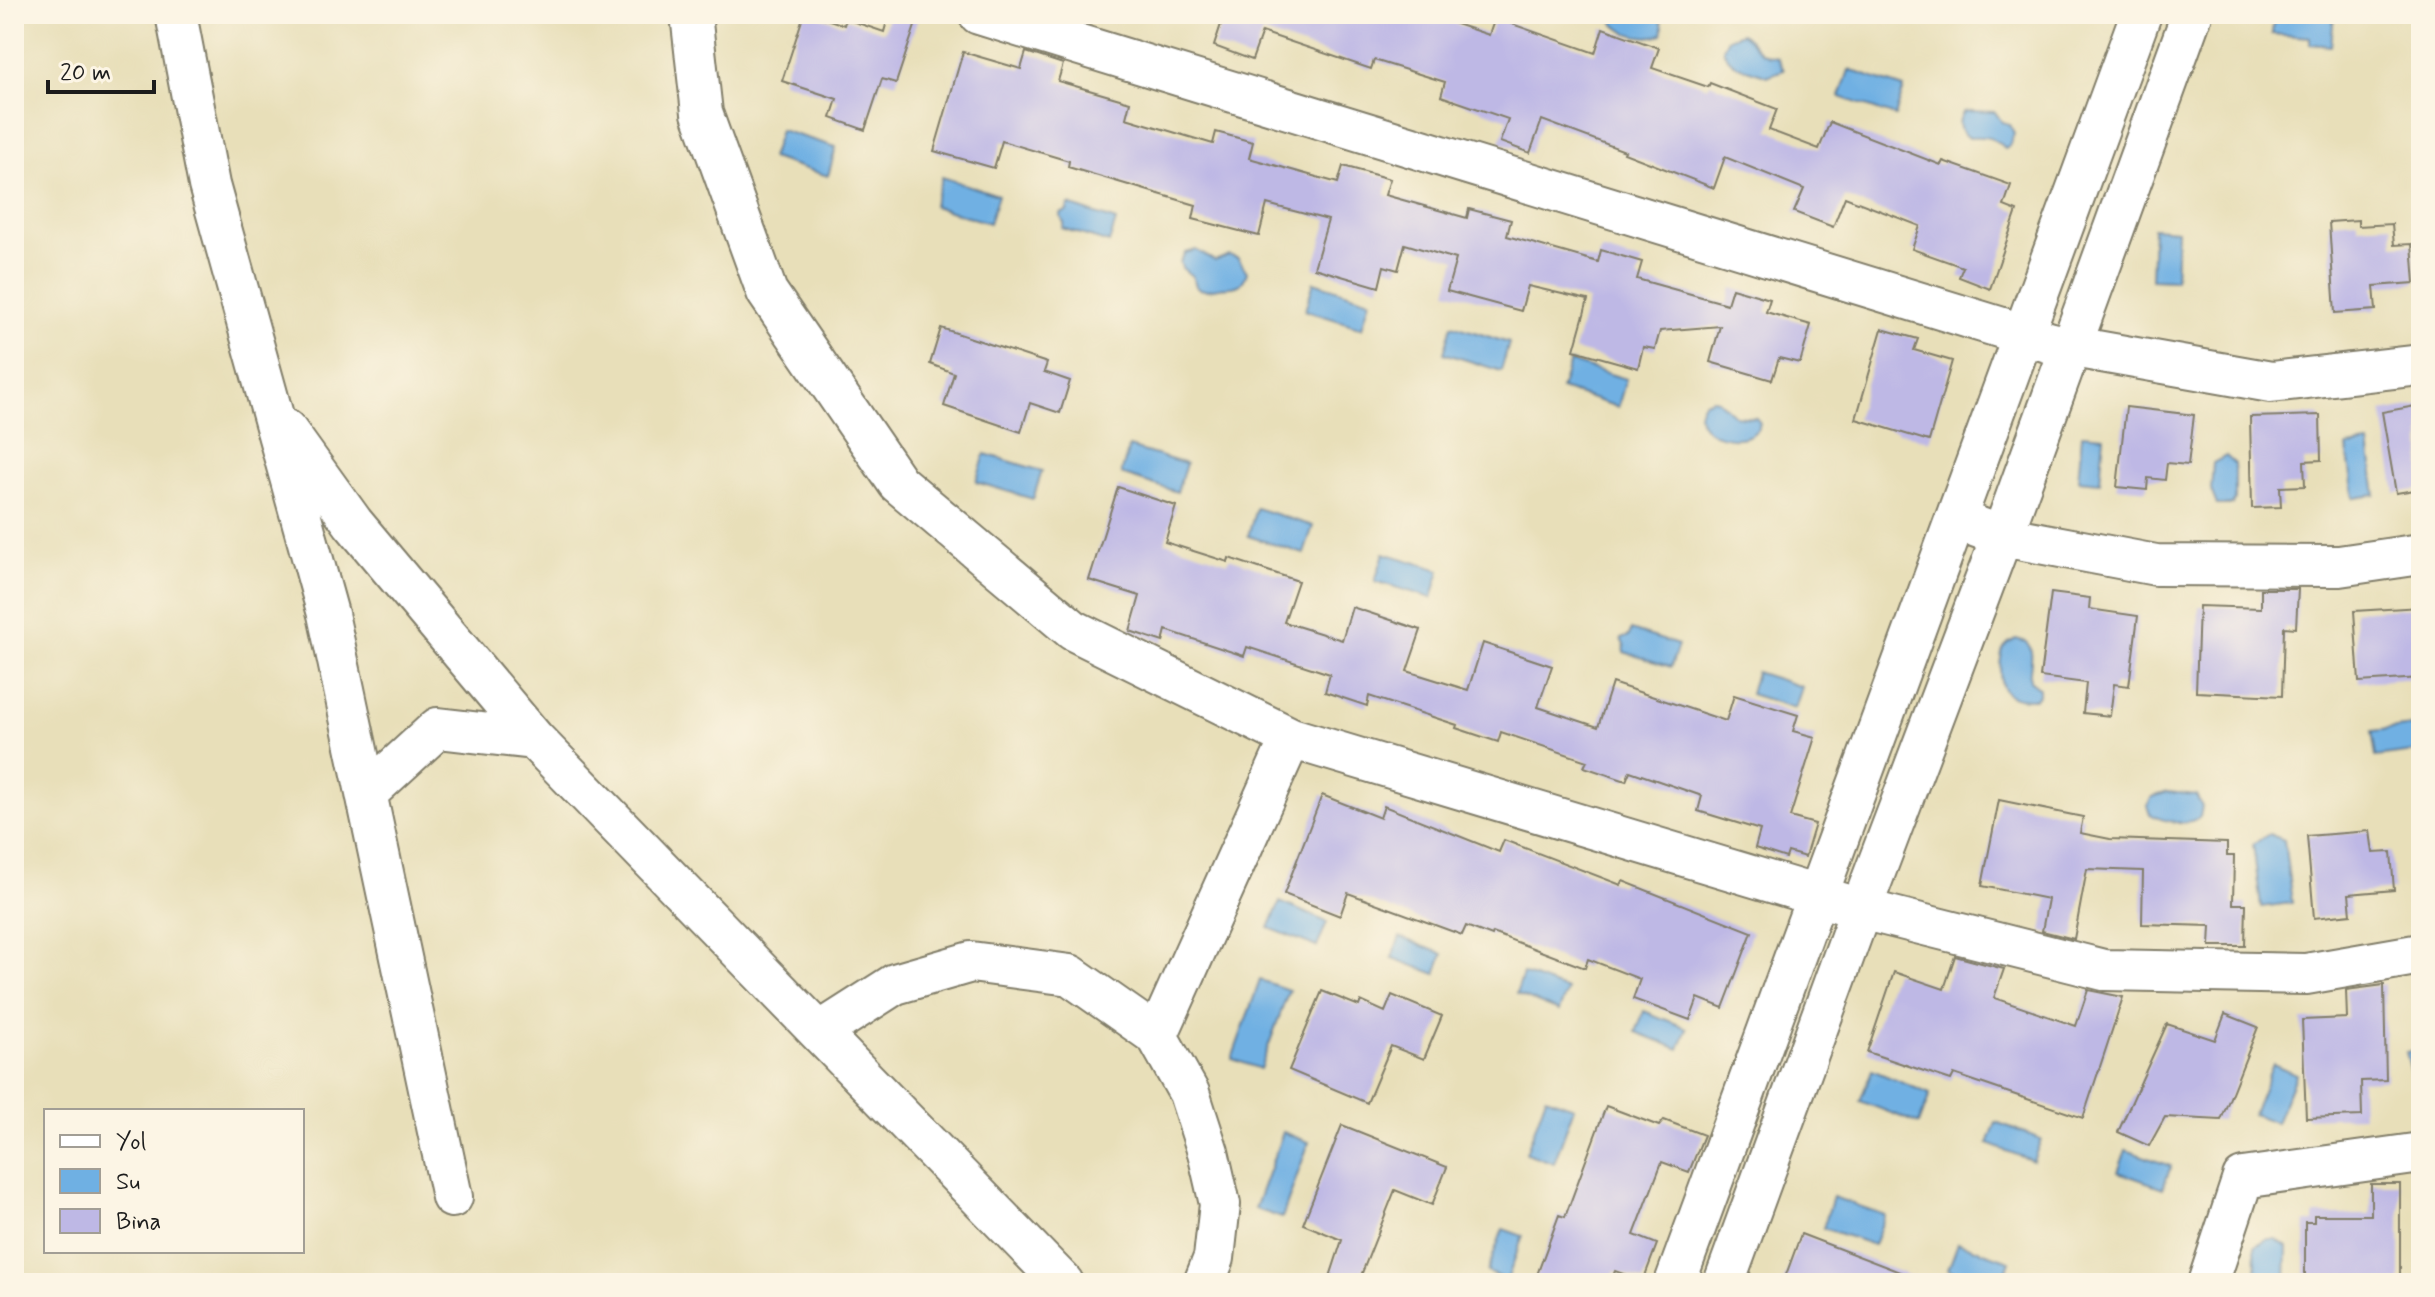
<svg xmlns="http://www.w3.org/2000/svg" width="2435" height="1297" font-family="Mynerve,sans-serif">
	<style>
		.water { fill: #6fb0e3; stroke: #466680; stroke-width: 2 }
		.building { fill: #beb8e5 }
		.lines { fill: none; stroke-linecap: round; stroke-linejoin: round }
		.minor-casing { stroke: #827e6a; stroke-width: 44 }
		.minor { stroke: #fff; stroke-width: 40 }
	</style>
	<rect width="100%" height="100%" fill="#fcf5e5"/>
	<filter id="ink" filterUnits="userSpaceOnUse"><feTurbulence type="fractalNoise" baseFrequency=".0125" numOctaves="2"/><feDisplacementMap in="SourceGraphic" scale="16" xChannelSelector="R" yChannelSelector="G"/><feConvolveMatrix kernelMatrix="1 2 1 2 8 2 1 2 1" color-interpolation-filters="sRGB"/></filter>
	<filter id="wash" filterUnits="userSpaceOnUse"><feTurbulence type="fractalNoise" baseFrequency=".006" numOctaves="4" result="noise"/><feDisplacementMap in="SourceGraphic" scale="32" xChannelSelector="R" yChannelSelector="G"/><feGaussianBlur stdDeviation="1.8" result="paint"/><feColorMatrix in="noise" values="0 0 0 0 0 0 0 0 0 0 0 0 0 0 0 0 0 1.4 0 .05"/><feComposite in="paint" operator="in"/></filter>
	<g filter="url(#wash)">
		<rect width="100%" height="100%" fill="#e8dfb9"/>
		<path class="water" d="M 1609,14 L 1655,14 C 1661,20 1665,25 1662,34 C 1645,41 1615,34 1609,14 Z
			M 2274,14 L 2334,14 L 2331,46 L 2310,44 L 2310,37 L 2272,34 Z
			M 1741,33 C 1751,38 1754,50 1765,54 C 1769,56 1773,56 1777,57 L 1784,70 L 1767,76 C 1750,68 1728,69 1723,48 L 1728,38 Z
			M 1849,70 L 1904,88 L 1895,116 L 1840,97 Z
			M 1972,111 L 1995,112 L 2002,122 L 2010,124 L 2014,134 L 2009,146 L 2005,148 C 1993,136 1983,136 1967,137 C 1958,130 1957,120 1964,112 Z
			M 780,130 L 836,147 L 828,176 L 771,158 Z
			M 942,177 L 998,195 L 989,223 L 933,206 Z
			M 1069,205 L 1116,221 L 1109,243 L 1062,228 L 1064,223 L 1060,214 L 1067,211 Z
			M 2153,228 L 2177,230 L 2175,280 L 2151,279 Z
			M 1196,250 L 1215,261 L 1229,255 L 1238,258 L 1247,272 C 1242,290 1233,286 1219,288 C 1209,289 1207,292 1197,288 L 1192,276 L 1182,268 L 1180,262 L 1185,253 Z
			M 1314,282 L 1370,300 L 1362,328 L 1305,310 Z
			M 1452,325 L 1509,343 L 1501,371 L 1444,353 Z
			M 1570,362 L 1626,379 L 1618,407 L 1561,389 Z
			M 1712,399 L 1718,400 L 1735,416 L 1756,418 L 1760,423 C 1755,452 1680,436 1704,402 Z
			M 2082,434 L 2104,436 L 2100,482 L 2078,480 Z
			M 2369,444 L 2376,495 L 2354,498 L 2347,447 Z
			M 1129,447 L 1186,464 L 1177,492 L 1121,474 Z
			M 985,454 L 1042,471 L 1033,499 L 976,482 Z
			M 2226,456 L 2235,464 L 2235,500 L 2232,505 L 2217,505 L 2211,490 L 2213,463 Z
			M 1256,508 L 1313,526 L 1304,554 L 1248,536 Z
			M 1384,553 L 1440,570 L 1432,598 L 1375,581 Z
			M 1631,630 L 1678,645 L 1671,667 L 1624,652 L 1625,647 L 1621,639 L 1629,636 Z
			M 2016,639 L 2027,642 C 2036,654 2028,667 2030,681 L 2039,688 L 2039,695 L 2035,699 C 2026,699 2011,699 2005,691 C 1998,683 2000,661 2002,652 C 2004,645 2010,642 2016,639 Z
			M 1756,672 L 1802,687 L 1795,708 L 1750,694 Z
			M 2421,725 L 2421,751 L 2376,757 L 2372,731 Z
			M 2168,792 L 2196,795 L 2202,807 L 2200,817 C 2187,826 2163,822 2150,814 L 2147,806 L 2152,797 Z
			M 2269,834 L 2284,840 L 2292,903 L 2261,907 L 2253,844 Z
			M 1280,902 L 1327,922 L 1317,947 L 1269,928 Z
			M 1400,937 L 1443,954 L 1436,974 L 1392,958 Z
			M 1523,974 L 1567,990 L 1559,1011 L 1516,994 Z
			M 1260,980 L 1289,990 L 1260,1069 L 1232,1059 Z
			M 1644,1011 L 1687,1028 L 1679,1049 L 1636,1032 Z
			M 2421,1049 L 2421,1101 L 2419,1101 L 2406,1052 Z
			M 2273,1064 L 2296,1074 L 2276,1123 L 2253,1114 Z
			M 1872,1070 L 1930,1094 L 1919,1124 L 1860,1101 Z
			M 1546,1097 L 1574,1107 L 1554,1163 L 1526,1153 Z
			M 1996,1122 L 2041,1139 L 2033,1161 L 1988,1144 Z
			M 1283,1132 L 1309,1142 L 1282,1218 L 1255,1209 Z
			M 2126,1150 L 2171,1166 L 2163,1188 L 2118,1172 Z
			M 1833,1197 L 1885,1215 L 1874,1245 L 1823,1228 Z
			M 1503,1229 L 1523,1236 L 1507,1280 L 1487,1272 Z
			M 2267,1239 L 2276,1239 L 2287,1247 L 2286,1283 L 2257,1283 L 2255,1246 Z
			M 1958,1243 L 2010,1261 L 2002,1283 L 1985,1283 L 1948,1270 Z"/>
		<g id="blocks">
			<path class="building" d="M 804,14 L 812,14 L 844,25 L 846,19 L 884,32 L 889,14 L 919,14 L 896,83 L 882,79 L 865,130 L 831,118 L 837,99 L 782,81 Z
				M 1223,14 L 1426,14 L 1489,35 L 1495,18 L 1595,53 L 1603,28 L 1659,48 L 1652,68 L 1708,87 L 1710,83 L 1777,109 L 1769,130 L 1819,149 L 1830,122 L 1941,165 L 1943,161 L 2011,185 L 2004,206 L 2017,211 L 1990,289 L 1959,277 L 1963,267 L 1912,249 L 1920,226 L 1845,197 L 1833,227 L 1794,212 L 1804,189 L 1725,157 L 1714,188 L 1624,153 L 1625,151 L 1542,120 L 1530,153 L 1500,142 L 1508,119 L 1441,96 L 1445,82 L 1374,60 L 1371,69 L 1262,32 L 1252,60 L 1214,46 L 1223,18 Z
				M 963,52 L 1021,69 L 1026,52 L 1063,64 L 1058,81 L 1130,102 L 1126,118 L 1213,144 L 1216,132 L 1253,142 L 1249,158 L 1338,183 L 1343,166 L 1390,179 L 1385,195 L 1467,218 L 1469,209 L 1511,220 L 1507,236 L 1598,262 L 1601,250 L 1642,262 L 1637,279 L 1727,304 L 1732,288 L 1770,299 L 1766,312 L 1811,325 L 1800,363 L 1779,358 L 1772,380 L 1710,362 L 1720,326 L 1660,331 L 1655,349 L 1643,347 L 1638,368 L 1574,350 L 1588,300 L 1528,286 L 1521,311 L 1447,291 L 1456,259 L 1405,244 L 1398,270 L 1384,266 L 1379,287 L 1314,268 L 1328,220 L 1267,204 L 1259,236 L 1193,219 L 1196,205 L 1068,167 L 1069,161 L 1002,141 L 994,168 L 934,151 Z
				M 2358,220 L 2358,226 L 2392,224 L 2394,245 L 2412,244 L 2415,283 L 2374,286 L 2376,310 L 2335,313 L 2329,222 Z
				M 941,328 L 1047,363 L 1044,372 L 1070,381 L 1060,413 L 1030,403 L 1021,432 L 944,406 L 954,373 L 930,364 Z
				M 1882,329 L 1918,339 L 1914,350 L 1952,361 L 1929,441 L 1856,419 Z
				M 2421,405 L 2421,489 L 2396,493 L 2382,412 Z
				M 2126,407 L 2194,415 L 2188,465 L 2167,463 L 2165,480 L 2148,478 L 2147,490 L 2117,487 Z
				M 2320,415 L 2321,460 L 2304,461 L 2305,486 L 2280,487 L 2281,507 L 2252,508 L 2250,417 Z
				M 1118,487 L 1176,506 L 1165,542 L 1228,562 L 1229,558 L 1298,581 L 1284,622 L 1342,640 L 1352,607 L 1421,630 L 1407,671 L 1468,690 L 1483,643 L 1552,666 L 1538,707 L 1598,727 L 1612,683 L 1726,721 L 1734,695 L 1798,715 L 1793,731 L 1815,737 L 1790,817 L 1815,824 L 1805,857 L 1788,852 L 1786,858 L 1755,848 L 1760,830 L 1698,811 L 1702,796 L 1630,771 L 1626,781 L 1584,767 L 1587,761 L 1501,732 L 1498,742 L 1456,728 L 1457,725 L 1369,696 L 1367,706 L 1325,692 L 1330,674 L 1247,647 L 1244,656 L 1166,630 L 1163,642 L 1130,631 L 1140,596 L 1089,580 Z
				M 2261,589 L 2298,589 L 2296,628 L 2284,627 L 2282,696 L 2196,692 L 2199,606 L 2261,608 Z
				M 2051,593 L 2090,598 L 2089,609 L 2138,616 L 2129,686 L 2114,684 L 2110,716 L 2083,713 L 2086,683 L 2040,677 Z
				M 2421,607 L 2421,678 L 2359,682 L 2354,611 Z
				M 1322,795 L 1380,818 L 1384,806 L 1499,852 L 1504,840 L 1621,885 L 1623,881 L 1752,932 L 1723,1008 L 1698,998 L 1690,1020 L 1633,999 L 1640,979 L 1588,959 L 1585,968 L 1493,933 L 1492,936 L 1466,926 L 1462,935 L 1348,893 L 1340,916 L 1284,894 Z
				M 1999,800 L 2083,817 L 2080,833 L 2110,839 L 2227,843 L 2227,856 L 2234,856 L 2233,904 L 2246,904 L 2245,946 L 2210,946 L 2211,926 L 2142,924 L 2143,871 L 2087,869 L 2074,939 L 2042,931 L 2048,899 L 1982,886 Z
				M 2370,831 L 2373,853 L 2391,852 L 2394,890 L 2349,894 L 2351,914 L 2314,918 L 2307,836 Z
				M 1955,956 L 2004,969 L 1994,998 L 2076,1026 L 2088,990 L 2123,997 L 2083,1118 L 1954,1074 L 1951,1080 L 1867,1052 L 1894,972 L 1944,989 Z
				M 2384,985 L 2386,1080 L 2361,1081 L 2362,1116 L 2306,1118 L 2302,1020 L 2347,1018 L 2346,990 Z
				M 1322,991 L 1359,1006 L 1361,1001 L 1385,1012 L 1392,995 L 1442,1016 L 1424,1059 L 1391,1046 L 1367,1103 L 1289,1070 Z
				M 2225,1014 L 2258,1027 L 2221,1120 L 2165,1117 L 2149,1146 L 2118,1132 L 2167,1024 L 2215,1040 Z
				M 1606,1106 L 1659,1126 L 1664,1120 L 1704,1135 L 1689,1172 L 1662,1162 L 1634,1235 L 1657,1244 L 1643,1281 L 1615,1271 L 1610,1283 L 1534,1283 L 1559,1215 L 1565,1217 Z
				M 1342,1125 L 1447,1167 L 1432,1205 L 1395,1190 L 1358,1283 L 1328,1283 L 1342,1240 L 1303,1224 Z
				M 2371,1184 L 2400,1184 L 2400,1283 L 2305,1283 L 2305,1222 L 2314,1222 L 2314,1215 L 2371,1215 Z
				M 1801,1234 L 1923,1281 L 1923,1283 L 1783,1283 Z"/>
		</g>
	</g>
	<g filter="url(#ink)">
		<use href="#blocks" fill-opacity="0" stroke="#827e6a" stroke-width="2"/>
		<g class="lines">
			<defs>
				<path id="minor" d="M 176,14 L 209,185 L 328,614 L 452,1197
					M 691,14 L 702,113 L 767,292 L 898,483 L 1073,630 L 1291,738 L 1861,909 L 2104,970 L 2306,974 L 2421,954
					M 979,14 L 2051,343 L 2271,382 L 2421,365
					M 286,430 L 353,523 L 534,739 L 1063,1283
					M 1977,527 L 2002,536 L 2156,565 L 2339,566 L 2421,554
					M 366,794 L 438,728 L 534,739
					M 820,1032 L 895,984 L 971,962 L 1070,975 L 1157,1036 L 1189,1093 L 1208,1152 L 1220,1204 L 1214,1258 L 1204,1283
					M 1157,1036 L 1291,738
					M 1675,1283 L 2141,14
					M 1724,1283 L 1861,909 L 2002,536 L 2192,14
					M 2208,1283 L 2243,1178 L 2421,1153"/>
			</defs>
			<use href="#minor" class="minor-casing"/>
			<use href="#minor" class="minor"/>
		</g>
	</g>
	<rect width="2435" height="1297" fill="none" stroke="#fcf5e5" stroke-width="48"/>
	<rect x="44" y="1109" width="260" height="144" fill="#fcf5e5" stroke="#a29e95" stroke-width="2"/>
	<rect x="60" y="1135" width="40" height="12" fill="#ffffff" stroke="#a29e95" stroke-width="2"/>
	<text x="116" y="1149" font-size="24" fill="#1c1c1c">Yol</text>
	<rect x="60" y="1169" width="40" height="24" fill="#6fb0e3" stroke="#a29e95" stroke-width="2"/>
	<text x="116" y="1189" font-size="24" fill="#1c1c1c">Su</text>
	<rect x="60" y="1209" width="40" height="24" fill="#beb8e5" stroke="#a29e95" stroke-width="2"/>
	<text x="116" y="1229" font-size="24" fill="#1c1c1c">Bina</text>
	<path d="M48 80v12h106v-12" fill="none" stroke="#1c1c1c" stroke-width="4"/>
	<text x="60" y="80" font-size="24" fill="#1c1c1c" stroke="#fcf5e5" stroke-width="6" paint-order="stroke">20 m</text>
</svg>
